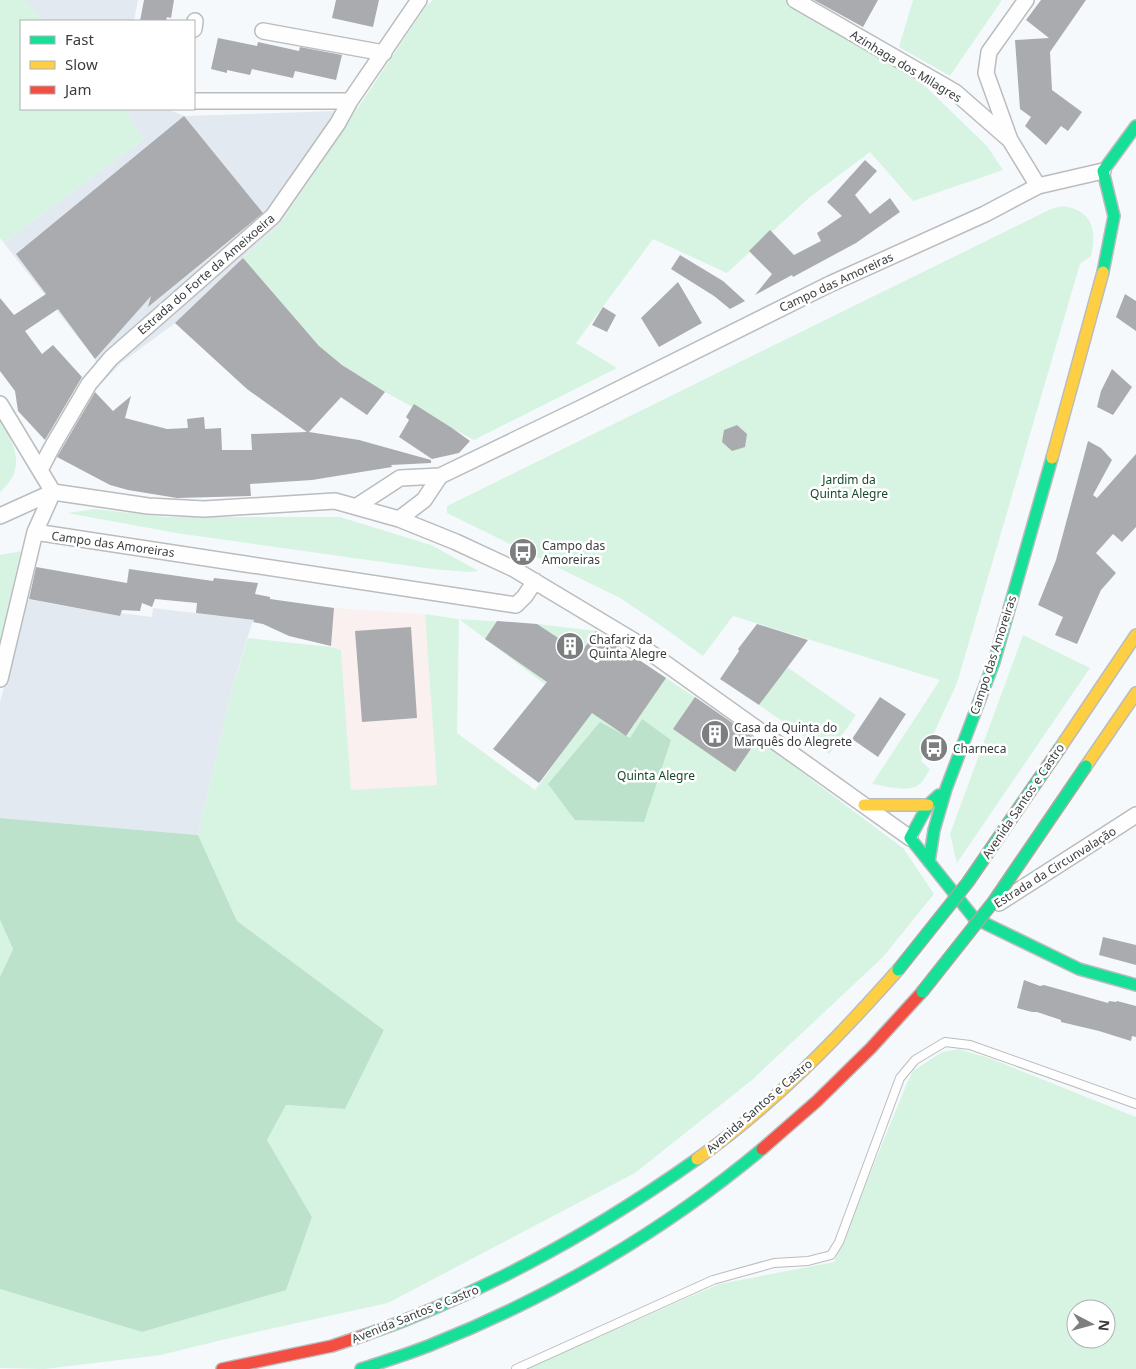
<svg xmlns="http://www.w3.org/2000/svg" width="1136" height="1369" font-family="'Noto Sans',sans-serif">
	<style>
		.built { fill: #e2e9f0 }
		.education { fill: #faf0f0 }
		.green { fill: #d7f4e3; fill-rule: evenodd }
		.forest { fill: #bce2cc }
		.building { fill: #aaabae }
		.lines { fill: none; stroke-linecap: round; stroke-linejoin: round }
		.lane-casing { stroke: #babcbe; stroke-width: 10 }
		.street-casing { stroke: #babcbe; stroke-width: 18 }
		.fast-casing { stroke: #babcbe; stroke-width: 14 }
		.slow-casing { stroke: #babcbe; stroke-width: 14 }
		.jam-casing { stroke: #babcbe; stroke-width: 14 }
		.lane { stroke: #fefeff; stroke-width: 8 }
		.street { stroke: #fefeff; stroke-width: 15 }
		.fast { stroke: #16e098; stroke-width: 11 }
		.slow { stroke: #ffcf43; stroke-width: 11 }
		.jam { stroke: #f24e42; stroke-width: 11 }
		.fast-bridge-casing { stroke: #ada79d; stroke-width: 14; stroke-linecap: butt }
		.fast-bridge { stroke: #16e098; stroke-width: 11 }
		.labels { text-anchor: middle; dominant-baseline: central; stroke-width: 5; stroke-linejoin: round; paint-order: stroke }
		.street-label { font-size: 12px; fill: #3a3c3e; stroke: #fff }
		.park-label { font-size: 12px; fill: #16482c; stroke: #fff }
		.poi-label { font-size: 12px; fill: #3a3c3e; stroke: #fff; text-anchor: start }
	</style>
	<rect width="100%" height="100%" fill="#f6f9fc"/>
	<path class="built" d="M 23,0 L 138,0 L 134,21 L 44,21 Z
		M 357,108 L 280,224 L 243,258 L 319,346 L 342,365 L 385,392 L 367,415 L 341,398 L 308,433 L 247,389 L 175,323 L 121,363 L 102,383 L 95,359 L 4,243 L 144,139 L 125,109 L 167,109 L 184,116 L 336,111 Z
		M 26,599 L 120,616 L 121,613 L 152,617 L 153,608 L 253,620 L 232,689 L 198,835 L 0,818 L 0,702 L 12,658 Z"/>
	<path class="education" d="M 334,608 L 425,614 L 437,785 L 350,791 L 341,650 L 331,647 Z"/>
	<path class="green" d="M 0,0 L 23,0 L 44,21 L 21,21 L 21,109 L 125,109 L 144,139 L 4,243 L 0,238 Z
		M 433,0 L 786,0 L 924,85 L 987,146 L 1003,170 L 913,201 L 870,152 L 810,197 L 727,273 L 653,239 L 576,343 L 617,368 L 474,440 L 385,392 L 342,365 L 319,346 L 243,258 L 280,224 L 426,6 Z
		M 913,0 L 1002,0 L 950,76 L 899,47 Z
		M 1062,206 C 1093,210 1097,230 1091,256 L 1080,264 L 957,683 L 921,761 L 930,769 C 927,774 924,780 921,783 C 909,794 886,786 872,784 L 940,680 L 733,616 L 703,656 L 663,627 L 620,598 L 447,513 L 447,506 L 1051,209 Z
		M 0,419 C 15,445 27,469 0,492 Z
		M 95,509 L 166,517 L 340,517 L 431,545 L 479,571 L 470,572 L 432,569 L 176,533 L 67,513 Z
		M 21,551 L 0,642 L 0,555 Z
		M 425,614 L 458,619 L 537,624 L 596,631 L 757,739 L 903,848 L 934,894 L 883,957 L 752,1080 L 635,1173 L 388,1303 L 234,1337 L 161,1355 L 45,1369 L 0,1368 L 0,1289 L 142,1332 L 286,1289 L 312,1217 L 267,1140 L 286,1105 L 345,1109 L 384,1030 L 237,921 L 198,835 L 232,689 L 248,638 L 331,647 L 341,650 L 351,790 L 437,785 ZM 459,619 L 588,717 L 535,790 L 457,733 Z
		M 1023,635 L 1090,668 L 957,863 L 950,834 Z
		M 787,667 L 856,715 L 829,754 L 759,705 Z
		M 0,920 L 13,949 L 0,977 Z
		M 959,1049 L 992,1059 L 1136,1117 L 1136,1369 L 526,1369 L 719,1284 L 834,1262 L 907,1083 L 913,1071 L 942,1052 ZM 1076,1309 L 1106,1309 L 1106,1339 L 1076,1339 Z"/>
	<path class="forest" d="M 642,719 L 671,740 L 644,822 L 575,820 L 548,784 L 600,722 L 630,738 Z
		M 0,818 L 198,835 L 237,921 L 384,1030 L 345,1109 L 286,1105 L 267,1140 L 312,1217 L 286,1290 L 142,1332 L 0,1289 L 0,977 L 13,949 L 0,920 Z"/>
	<path class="building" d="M 144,0 L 174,0 L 171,18 L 167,17 L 166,21 L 140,21 Z
		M 336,0 L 379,0 L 373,27 L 332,18 Z
		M 814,0 L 878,0 L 863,27 Z
		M 1041,0 L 1086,0 L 1050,52 L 1052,90 L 1082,112 L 1068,131 L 1061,126 L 1046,145 L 1025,126 L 1031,117 L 1020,109 L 1015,40 L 1049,38 L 1026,20 Z
		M 218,38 L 257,46 L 258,42 L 299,51 L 300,47 L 342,55 L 336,80 L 295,71 L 293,78 L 252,69 L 250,75 L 227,70 L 227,73 L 211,69 Z
		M 184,116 L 263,213 L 148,307 L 151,296 L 95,359 L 58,309 L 25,331 L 42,354 L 53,345 L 82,377 L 45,440 L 18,411 L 15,391 L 0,371 L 0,298 L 14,315 L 46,294 L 16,254 Z
		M 865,160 L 877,171 L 855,195 L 870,214 L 890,198 L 900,212 L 856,243 L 793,277 L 792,275 L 755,295 L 772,274 L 749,251 L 770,230 L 794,255 L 821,241 L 817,233 L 842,216 L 827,202 Z
		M 680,255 L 723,281 L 745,301 L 730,309 L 714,296 L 671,269 Z
		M 243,258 L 319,346 L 342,365 L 385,392 L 367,415 L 341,397 L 309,432 L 359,440 L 431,460 L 431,463 L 391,465 L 392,467 L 312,480 L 250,484 L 251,496 L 177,498 L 128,490 L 110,485 L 57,457 L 95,392 L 113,411 L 131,396 L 125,418 L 167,429 L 188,428 L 187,419 L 204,417 L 205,429 L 221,428 L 222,450 L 252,450 L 251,434 L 307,432 L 247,389 L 175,323 Z
		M 678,282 L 702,323 L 659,347 L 641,318 Z
		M 1125,294 L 1136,301 L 1136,331 L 1116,317 Z
		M 603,307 L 616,315 L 607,332 L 592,325 Z
		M 1112,369 L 1132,387 L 1113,415 L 1097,407 L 1101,391 Z
		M 414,404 L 452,428 L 470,441 L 459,453 L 432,459 L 399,437 L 409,420 L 406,417 Z
		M 737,425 L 747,434 L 745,447 L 732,451 L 722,442 L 724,430 Z
		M 1088,441 L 1101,448 L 1112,460 L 1093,495 L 1097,498 L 1136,454 L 1136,527 L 1122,542 L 1113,534 L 1096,553 L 1116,573 L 1101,590 L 1077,644 L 1055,635 L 1063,617 L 1038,605 L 1056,560 Z
		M 36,567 L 127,583 L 129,569 L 213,581 L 214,578 L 258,583 L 255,594 L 270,597 L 270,599 L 334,608 L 331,646 L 289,636 L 263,624 L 253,622 L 254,620 L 196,613 L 197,603 L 155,599 L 152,607 L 142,603 L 140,611 L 122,610 L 120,616 L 29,599 Z
		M 497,621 L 537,624 L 581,653 L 596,631 L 666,678 L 626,736 L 592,713 L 539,783 L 493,749 L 547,682 L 485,639 Z
		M 757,624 L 808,640 L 759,705 L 720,679 L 739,651 L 738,649 Z
		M 411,627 L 417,718 L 362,722 L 355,631 Z
		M 695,697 L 757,740 L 735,772 L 673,729 Z
		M 880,697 L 906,714 L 878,757 L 852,739 Z
		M 1103,937 L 1136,945 L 1136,965 L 1099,955 Z
		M 1024,980 L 1040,986 L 1044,985 L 1108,1003 L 1109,1001 L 1116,1002 L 1117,1001 L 1136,1006 L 1136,1037 L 1132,1036 L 1131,1041 L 1099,1031 L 1061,1022 L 1061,1020 L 1037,1012 L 1032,1012 L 1017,1008 Z"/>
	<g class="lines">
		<defs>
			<path id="lane" d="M 516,1369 L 713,1280 L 774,1263 L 808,1261 L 831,1255 L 839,1242 L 900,1078 L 915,1060 L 945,1042 L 970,1045 L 1136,1104"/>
			<path id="street" d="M 795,0 L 955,92 L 1010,140
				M 1026,0 L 989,52 L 986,73 L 1010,140 L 1038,186
				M 194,29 L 195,21
				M 263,31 L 384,53
				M 194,101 L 350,101
				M 0,404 L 53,492
				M 40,470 L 52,447 L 89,384 L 111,358 L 273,216 L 338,123 L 350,101 L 419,0
				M 53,492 L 148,506 L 204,509 L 335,501 L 399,519 L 456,542 L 514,569 L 634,641 L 910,838
				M 357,506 L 400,478 L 440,476 L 583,407 L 830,284 L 985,214 L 1038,186 L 1103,171
				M 0,516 L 53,492
				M 399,519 L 424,500 L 440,476
				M 35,532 L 516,605 L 525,596 L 535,581
				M 0,679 L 35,532 L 53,492
				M 999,903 L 1136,815"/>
			<path id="fast" d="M 1103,272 L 1114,216 L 1103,171 L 1136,126
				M 939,795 L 928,805 L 910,838 L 974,918 L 1079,969 L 1136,985
				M 929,862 L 934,830 L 946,789 L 994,662 L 1052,458
				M 365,1335 C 485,1293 594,1232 697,1159
				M 361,1369 C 385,1361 409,1354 433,1344 C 551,1297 665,1230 762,1149"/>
			<path id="slow" d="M 1052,458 L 1103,272
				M 1060,748 L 1136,635
				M 1086,766 L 1136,693
				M 864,805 L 928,805
				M 697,1159 C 772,1106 837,1039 898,970"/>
			<path id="jam" d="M 762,1149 L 817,1101 L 871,1048 L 922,992
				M 222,1369 L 332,1346 L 365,1335"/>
		</defs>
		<use href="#lane" class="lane-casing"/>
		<use href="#street" class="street-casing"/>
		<use href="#fast" class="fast-casing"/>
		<use href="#slow" class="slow-casing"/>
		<use href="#jam" class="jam-casing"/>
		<use href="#lane" class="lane"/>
		<use href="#street" class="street"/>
		<use href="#fast" class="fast"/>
		<use href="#slow" class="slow"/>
		<use href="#jam" class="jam"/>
		<defs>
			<path id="fast-bridge" d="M 898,970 L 968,882 L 1060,748
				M 922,992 L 994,901 L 1086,766"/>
		</defs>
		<use href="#fast-bridge" class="fast-bridge-casing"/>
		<use href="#fast-bridge" class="fast-bridge"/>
	</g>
	<defs>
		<symbol id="bus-disc" viewBox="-11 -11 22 22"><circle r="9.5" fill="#7c7e80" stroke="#fff"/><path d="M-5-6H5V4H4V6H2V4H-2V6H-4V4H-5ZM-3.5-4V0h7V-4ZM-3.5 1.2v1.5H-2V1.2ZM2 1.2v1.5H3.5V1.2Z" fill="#fff"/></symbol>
		<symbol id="building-disc" viewBox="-11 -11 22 22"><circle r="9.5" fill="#7c7e80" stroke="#fff"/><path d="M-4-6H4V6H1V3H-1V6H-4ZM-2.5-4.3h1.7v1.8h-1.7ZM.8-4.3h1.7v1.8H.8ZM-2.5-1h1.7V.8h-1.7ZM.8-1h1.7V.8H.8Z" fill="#fff"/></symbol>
	</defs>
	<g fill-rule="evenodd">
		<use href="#bus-disc" x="507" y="536" width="32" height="32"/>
		<use href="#building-disc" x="554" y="630" width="32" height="32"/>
		<use href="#building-disc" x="699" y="718" width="32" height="32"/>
		<use href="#bus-disc" x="918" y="732" width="32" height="32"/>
	</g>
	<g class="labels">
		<g class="street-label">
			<text transform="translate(906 66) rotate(31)">Azinhaga dos Milagres</text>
			<text transform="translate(206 274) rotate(-41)">Estrada do Forte da Ameixoeira</text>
			<text transform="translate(836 282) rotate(-25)">Campo das Amoreiras</text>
			<text transform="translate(113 544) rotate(8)">Campo das Amoreiras</text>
			<text transform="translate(993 655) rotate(-72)">Campo das Amoreiras</text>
			<text transform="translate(1023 801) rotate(-56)">Avenida Santos e Castro</text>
			<text transform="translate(1055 867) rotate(-32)">Estrada da Circunvalação</text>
			<text transform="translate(759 1106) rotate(-41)">Avenida Santos e Castro</text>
			<text transform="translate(415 1314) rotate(-22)">Avenida Santos e Castro</text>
		</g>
		<g class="park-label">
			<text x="849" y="479">Jardim da<tspan x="849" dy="14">Quinta Alegre</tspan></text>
			<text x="656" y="775">Quinta Alegre</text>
		</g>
		<g class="poi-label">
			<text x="542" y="545">Campo das<tspan x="542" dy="14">Amoreiras</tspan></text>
			<text x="589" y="639">Chafariz da<tspan x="589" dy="14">Quinta Alegre</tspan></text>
			<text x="734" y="727">Casa da Quinta do<tspan x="734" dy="14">Marquês do Alegrete</tspan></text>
			<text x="953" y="748">Charneca</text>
		</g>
	</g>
	<rect x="20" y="20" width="175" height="90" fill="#ffffff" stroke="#b0b1b2"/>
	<rect x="30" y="36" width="25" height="8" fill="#16e098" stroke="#b0b1b2"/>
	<text x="65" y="45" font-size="15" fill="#3a3c3e">Fast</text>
	<rect x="30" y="61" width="25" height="8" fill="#ffcf43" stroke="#b0b1b2"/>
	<text x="65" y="70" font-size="15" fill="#3a3c3e">Slow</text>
	<rect x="30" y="86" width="25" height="8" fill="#f24e42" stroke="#b0b1b2"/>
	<text x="65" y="95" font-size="15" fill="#3a3c3e">Jam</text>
	<g transform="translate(1091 1324) rotate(96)"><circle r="24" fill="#ffffff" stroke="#b0b1b2"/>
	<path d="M0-4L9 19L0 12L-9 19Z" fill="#7c7e80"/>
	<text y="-8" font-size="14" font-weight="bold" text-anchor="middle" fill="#3a3c3e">N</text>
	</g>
</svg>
